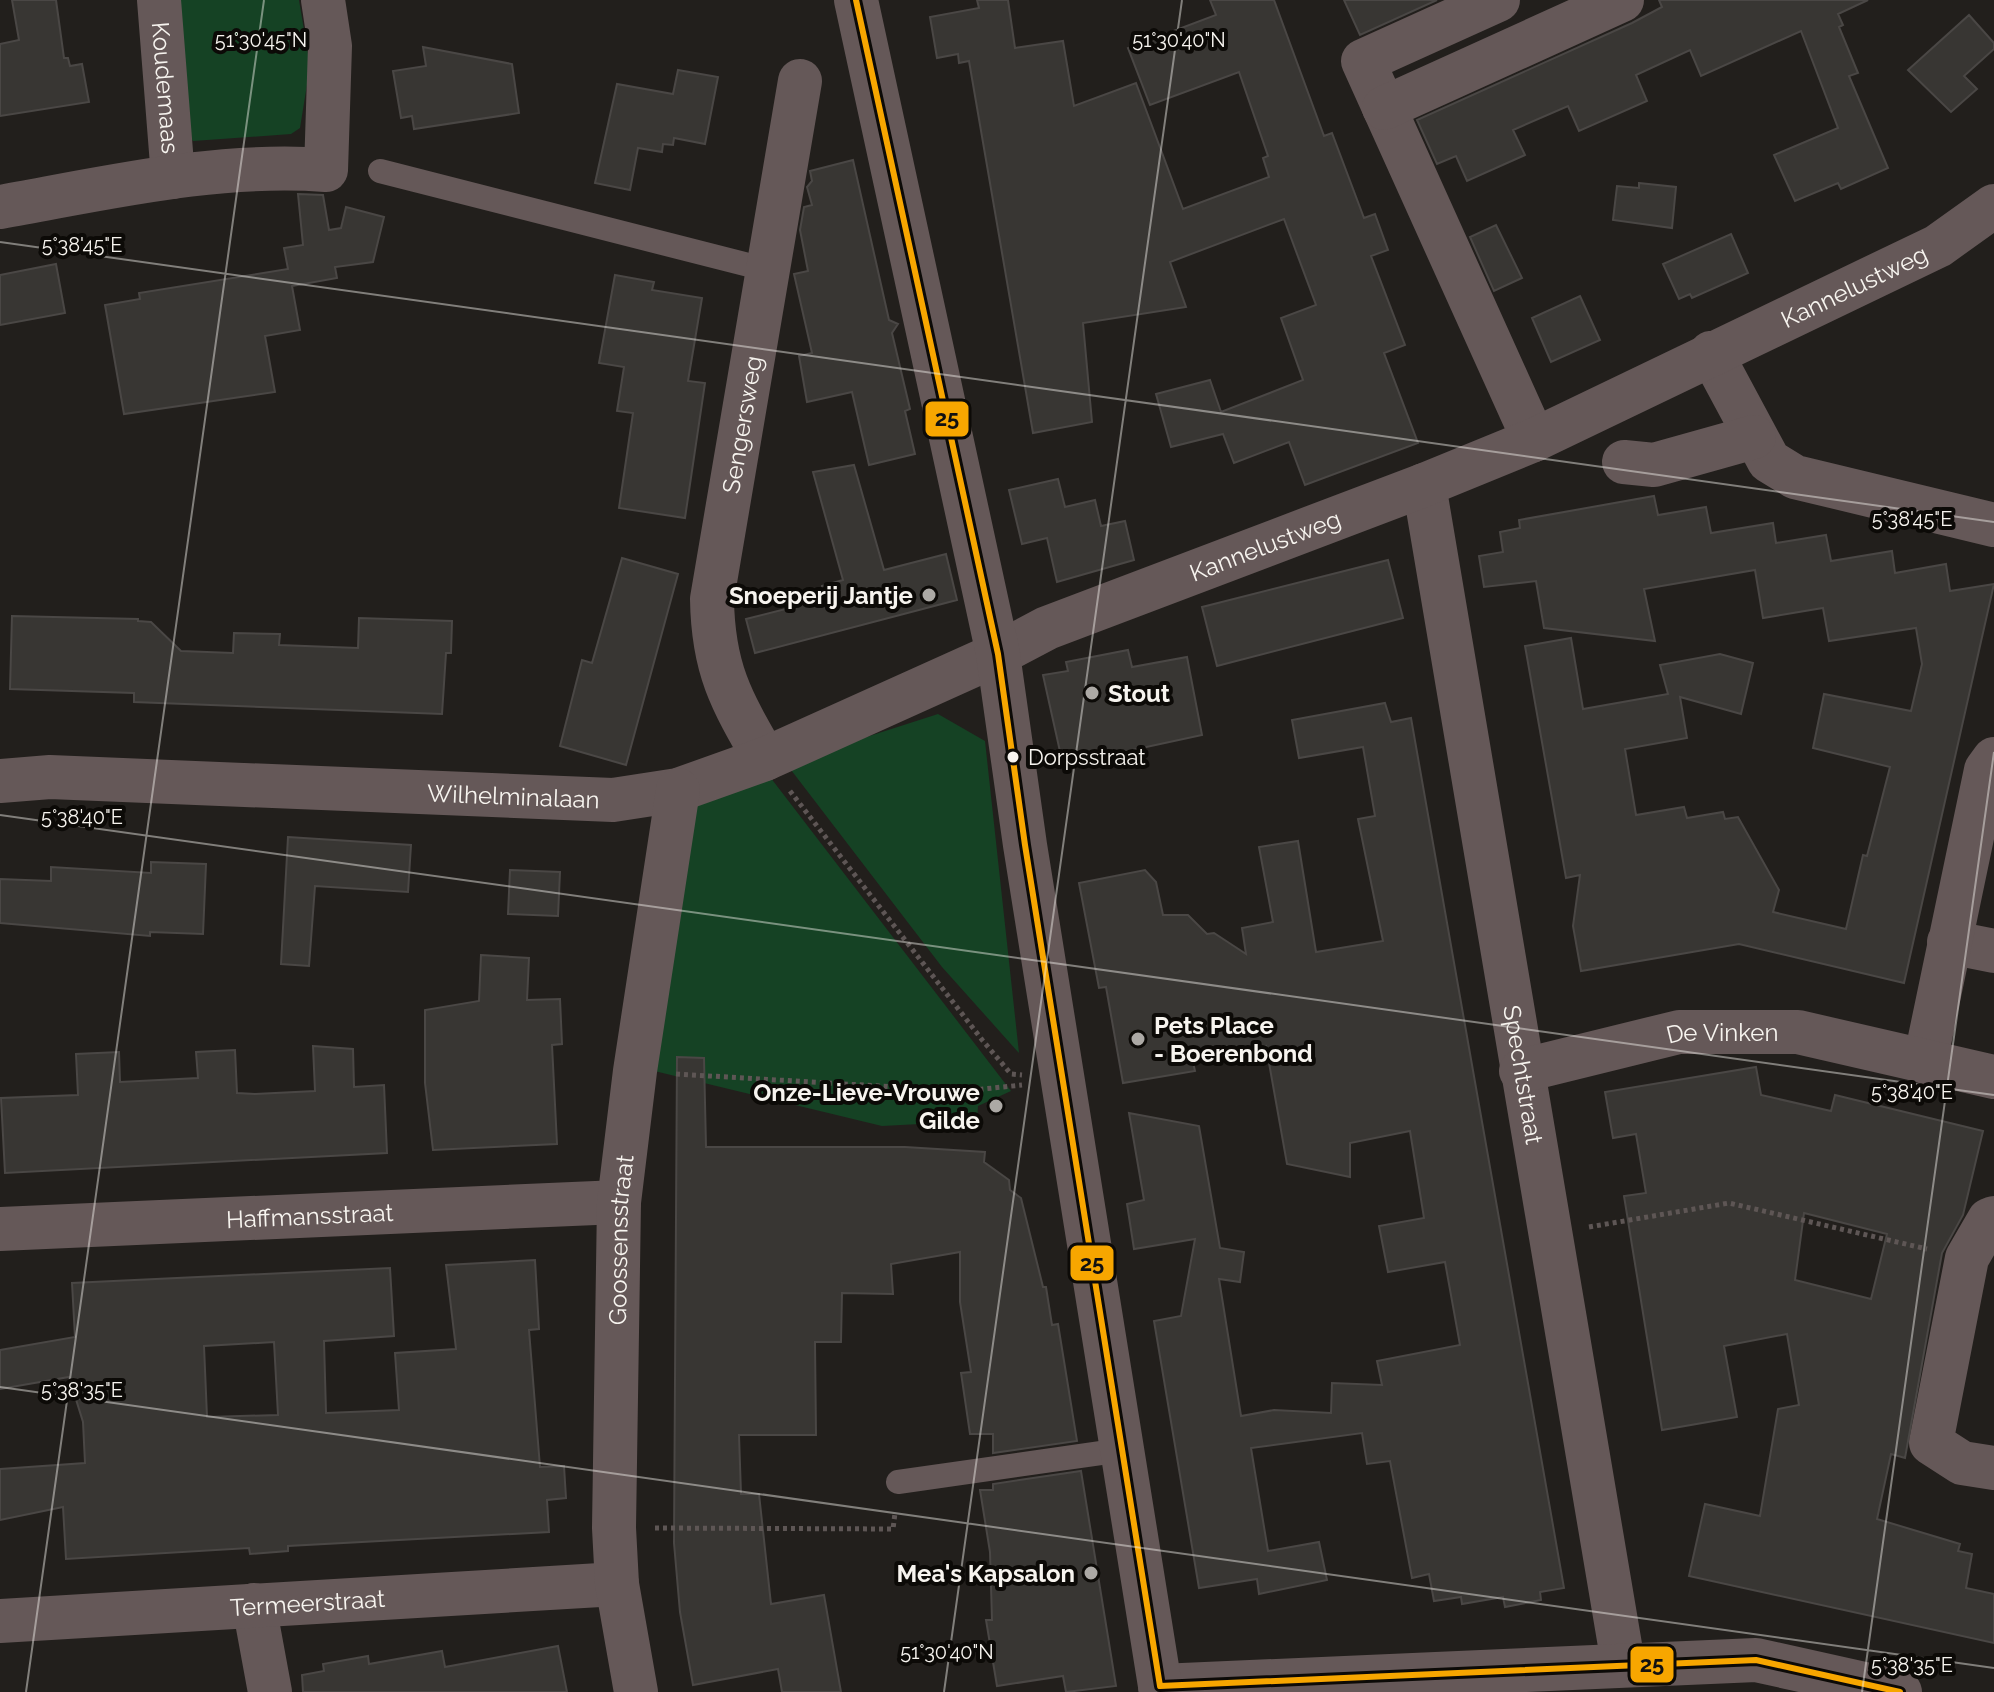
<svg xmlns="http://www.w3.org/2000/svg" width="1994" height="1692" font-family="Raleway,sans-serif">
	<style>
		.green { fill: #154224 }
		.building { fill: #383633; stroke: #4a4745; stroke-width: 2; fill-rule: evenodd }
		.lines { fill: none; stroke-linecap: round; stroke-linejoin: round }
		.path { stroke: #5e5655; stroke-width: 5; stroke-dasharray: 4 4; stroke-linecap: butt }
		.service { stroke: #655858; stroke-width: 24 }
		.minor { stroke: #655858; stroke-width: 44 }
		.tertiary { stroke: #655858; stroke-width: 44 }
		.bus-1-casing { stroke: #0c0a07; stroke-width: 12 }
		.bus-1 { stroke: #f7a600; stroke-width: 6 }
		.ticks { fill: none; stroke: #f7f4ef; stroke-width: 2; stroke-opacity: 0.45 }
		.poi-dot { fill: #aca9a5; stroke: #0c0a07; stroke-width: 3 }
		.bus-dot { fill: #f7f4ef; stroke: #0c0a07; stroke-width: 3 }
		.labels { text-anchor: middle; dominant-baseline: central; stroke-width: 8; stroke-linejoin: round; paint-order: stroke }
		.bus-label { font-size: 22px; fill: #f7f4ef; stroke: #0c0a07; text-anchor: start }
		.street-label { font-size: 24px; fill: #f7f4ef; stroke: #0c0a07 }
		.poi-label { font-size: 24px; font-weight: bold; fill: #f7f4ef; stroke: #0c0a07; text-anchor: end }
		.ticks-label { font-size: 20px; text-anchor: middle; fill: #f7f4ef; stroke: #0c0a07; stroke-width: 8; stroke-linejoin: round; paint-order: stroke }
		.line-badge { stroke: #0c0a07; stroke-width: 3 }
		.pale-badge-label { font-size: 22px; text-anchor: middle; font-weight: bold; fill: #111 }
	</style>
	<rect width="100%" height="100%" fill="#221f1c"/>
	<path class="green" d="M 176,0 L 299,0 L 310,66 L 300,128 L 291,134 L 193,141 L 186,131 Z
		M 938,714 L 985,741 L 1019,1053 L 942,967 L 788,766 L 798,759 Z
		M 767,773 L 1011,1091 L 978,1106 L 977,1121 L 882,1126 L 642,1068 L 690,808 Z"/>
	<path class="building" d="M 12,0 L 56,0 L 64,58 L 68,58 L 70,66 L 82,64 L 89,102 L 0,116 L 0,44 L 19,40 Z
		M 977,0 L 1008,0 L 1015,48 L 1063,41 L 1074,106 L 1136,83 L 1183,209 L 1269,177 L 1263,158 L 1268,156 L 1239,72 L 1150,105 L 1128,48 L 1216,15 L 1210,0 L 1274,0 L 1324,136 L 1332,133 L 1364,218 L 1375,214 L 1388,250 L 1371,256 L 1405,345 L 1384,353 L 1418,443 L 1305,485 L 1289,442 L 1234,463 L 1223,434 L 1171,447 L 1156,394 L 1210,380 L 1221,412 L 1303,380 L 1281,318 L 1316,305 L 1284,219 L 1170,262 L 1186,307 L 1083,323 L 1092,422 L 1033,433 L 969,61 L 959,63 L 958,54 L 937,58 L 930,17 L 979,8 Z
		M 1344,0 L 1437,0 L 1360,35 Z
		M 1659,0 L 1868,0 L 1838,14 L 1843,25 L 1839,27 L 1858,73 L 1849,76 L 1888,168 L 1841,189 L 1838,183 L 1795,201 L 1774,155 L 1838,128 L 1801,31 L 1701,76 L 1690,50 L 1636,75 L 1647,101 L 1579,131 L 1568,106 L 1513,130 L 1525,155 L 1467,181 L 1456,156 L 1437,164 L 1417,120 L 1632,23 L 1662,7 Z
		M 1969,15 L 1994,43 L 1994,49 L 1964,76 L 1977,89 L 1951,112 L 1908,70 Z
		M 423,47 L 512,64 L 519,113 L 414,129 L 412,116 L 401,118 L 393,71 L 426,66 Z
		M 678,70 L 718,77 L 705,144 L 674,138 L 673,145 L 663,144 L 662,152 L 638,148 L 630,190 L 595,183 L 617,84 L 673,94 Z
		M 853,160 L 889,320 L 898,324 L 892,333 L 910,409 L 905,411 L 915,454 L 869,465 L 852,392 L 807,402 L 799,356 L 812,353 L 794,274 L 808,271 L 800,230 L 804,207 L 812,205 L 807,187 L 812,181 L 810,171 Z
		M 1639,183 L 1676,187 L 1672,228 L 1613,220 L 1617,186 L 1639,188 Z
		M 298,194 L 323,195 L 329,230 L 341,228 L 346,207 L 384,217 L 373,262 L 335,267 L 337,278 L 292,286 L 300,330 L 265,336 L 275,392 L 124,414 L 105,305 L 140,299 L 139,293 L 288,269 L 284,248 L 303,245 Z
		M 1496,225 L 1522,278 L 1494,291 L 1470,237 Z
		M 1731,234 L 1748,273 L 1692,298 L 1690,294 L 1679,299 L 1663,264 Z
		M 56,264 L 65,313 L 0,325 L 0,275 Z
		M 615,275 L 654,282 L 652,290 L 702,298 L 688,381 L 705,383 L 685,518 L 619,508 L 633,413 L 617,411 L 624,367 L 599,363 Z
		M 1580,296 L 1600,340 L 1551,362 L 1532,318 Z
		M 854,465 L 884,570 L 946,554 L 957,600 L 755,653 L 746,619 L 825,599 L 822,586 L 843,580 L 813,472 Z
		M 1058,479 L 1065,507 L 1095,500 L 1101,526 L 1125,521 L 1134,560 L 1057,582 L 1047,538 L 1022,544 L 1009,490 Z
		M 1654,496 L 1658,515 L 1706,507 L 1711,533 L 1773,523 L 1776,543 L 1826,535 L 1831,561 L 1892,551 L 1895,573 L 1946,564 L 1950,591 L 1994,584 L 1904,983 L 1739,944 L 1581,971 L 1573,926 L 1580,875 L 1566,878 L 1525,646 L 1571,638 L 1583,709 L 1668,694 L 1660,665 L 1720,654 L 1753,663 L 1741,714 L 1680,697 L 1687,738 L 1625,749 L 1636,815 L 1684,807 L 1687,818 L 1723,812 L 1725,819 L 1738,817 L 1779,890 L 1773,912 L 1846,929 L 1863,855 L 1867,856 L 1890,767 L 1813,748 L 1824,694 L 1911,711 L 1922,664 L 1916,628 L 1829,641 L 1823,608 L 1763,618 L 1755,570 L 1644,589 L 1655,641 L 1544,628 L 1536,581 L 1484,587 L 1479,556 L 1503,552 L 1500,532 L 1520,528 L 1519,520 Z
		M 622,558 L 678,574 L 626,765 L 560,746 L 582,660 L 592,663 Z
		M 1388,560 L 1403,618 L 1217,666 L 1202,607 Z
		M 12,616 L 138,619 L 138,621 L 151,622 L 181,651 L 233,653 L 234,633 L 280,634 L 279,645 L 358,648 L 359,618 L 452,621 L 451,653 L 446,653 L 442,714 L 134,702 L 134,693 L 10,689 Z
		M 1128,650 L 1132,667 L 1187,657 L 1202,735 L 1063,765 L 1043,675 L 1068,671 L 1066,662 Z
		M 1385,703 L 1391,722 L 1411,718 L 1564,1588 L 1540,1592 L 1541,1600 L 1505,1607 L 1503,1597 L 1462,1604 L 1461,1597 L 1434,1601 L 1429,1574 L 1412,1578 L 1390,1461 L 1367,1464 L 1362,1433 L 1251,1448 L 1268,1551 L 1319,1542 L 1327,1580 L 1259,1594 L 1257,1579 L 1199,1588 L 1154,1321 L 1181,1316 L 1195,1239 L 1134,1249 L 1127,1204 L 1144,1200 L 1129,1113 L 1199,1126 L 1220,1248 L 1244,1252 L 1240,1282 L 1219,1279 L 1241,1416 L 1274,1410 L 1331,1413 L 1332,1383 L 1382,1385 L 1377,1361 L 1460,1345 L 1445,1262 L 1388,1272 L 1379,1226 L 1424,1218 L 1410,1131 L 1350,1143 L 1350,1177 L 1287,1164 L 1266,1046 L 1192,1058 L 1195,1071 L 1123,1083 L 1106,987 L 1099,988 L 1079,883 L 1145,870 L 1156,882 L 1163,915 L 1188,915 L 1207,934 L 1214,933 L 1246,954 L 1242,928 L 1273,922 L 1259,847 L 1298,841 L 1316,952 L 1383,941 L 1358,819 L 1375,816 L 1363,747 L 1299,758 L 1292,720 Z
		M 288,837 L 411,845 L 408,892 L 315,886 L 309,966 L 281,964 Z
		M 151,862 L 206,864 L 203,934 L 150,932 L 150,936 L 0,923 L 0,879 L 51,881 L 51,867 L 151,873 Z
		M 510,870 L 560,872 L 558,916 L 508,914 Z
		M 481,955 L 529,958 L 527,1000 L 560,999 L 562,1044 L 552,1045 L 557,1144 L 433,1150 L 425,1083 L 425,1010 L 479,1001 Z
		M 313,1046 L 353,1049 L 354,1087 L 384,1085 L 387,1153 L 5,1173 L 1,1098 L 78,1095 L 76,1054 L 119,1052 L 120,1082 L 198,1078 L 196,1052 L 235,1050 L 237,1093 L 255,1094 L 315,1091 Z
		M 677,1057 L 704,1058 L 706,1147 L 905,1147 L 985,1152 L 984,1162 L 1009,1180 L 1010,1190 L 1021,1198 L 1043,1287 L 1046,1287 L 1052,1325 L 1058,1324 L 1077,1441 L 993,1453 L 993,1434 L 970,1434 L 961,1373 L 971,1372 L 960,1302 L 960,1252 L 891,1264 L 893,1294 L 842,1293 L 841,1342 L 815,1342 L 816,1435 L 739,1435 L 741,1494 L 759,1494 L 771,1604 L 824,1595 L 841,1692 L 782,1692 L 778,1669 L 693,1685 L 680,1612 L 674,1543 Z
		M 1756,1067 L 1761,1095 L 1831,1111 L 1835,1095 L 1983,1131 L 1963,1215 L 1942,1253 L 1905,1458 L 1891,1454 L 1877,1519 L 1960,1544 L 1958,1551 L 1972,1554 L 1966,1588 L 1994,1594 L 1994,1643 L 1689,1576 L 1705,1504 L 1760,1516 L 1778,1409 L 1799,1405 L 1787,1334 L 1724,1346 L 1737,1417 L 1662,1430 L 1624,1196 L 1646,1193 L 1636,1134 L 1613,1138 L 1605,1092 ZM 1804,1213 L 1887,1234 L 1871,1299 L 1795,1280 Z
		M 535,1260 L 539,1329 L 529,1330 L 540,1467 L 564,1466 L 566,1498 L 547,1500 L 549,1532 L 288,1546 L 288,1551 L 250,1554 L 249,1548 L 66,1559 L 63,1507 L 0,1520 L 0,1469 L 85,1463 L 83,1422 L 69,1377 L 0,1389 L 0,1350 L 75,1337 L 72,1283 L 390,1268 L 394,1336 L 324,1341 L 326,1413 L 399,1410 L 395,1353 L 456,1349 L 446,1265 ZM 274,1342 L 278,1415 L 207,1417 L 204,1346 Z
		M 1081,1471 L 1116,1686 L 1066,1692 L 1063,1676 L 997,1686 L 986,1620 L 992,1620 L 990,1552 L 980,1490 L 993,1490 L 993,1484 Z
		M 558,1646 L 567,1692 L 303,1692 L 302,1675 L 324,1671 L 323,1664 L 368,1656 L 369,1664 L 442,1651 L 445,1667 Z"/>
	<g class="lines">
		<path class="path" d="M 790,791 L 983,1041 L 1011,1074 L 1022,1075
			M 676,1074 L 964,1091 L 1022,1085
			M 1589,1227 L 1729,1203 L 1927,1249
			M 655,1528 L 893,1529 L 895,1513"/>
		<path class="service" d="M 380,171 L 768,270
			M 898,1482 L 1122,1450"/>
		<g class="minor">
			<path id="s1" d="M 159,0 L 173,177"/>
			<path d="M 1498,0 L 1363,61 L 1534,440"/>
			<path d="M 1384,108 L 1622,0"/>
			<path d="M 0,207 C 108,188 216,162 326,170 L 330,46 L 323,0"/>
			<path d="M 1711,353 L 1769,461 L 1795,477 L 1994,525"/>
			<path d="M 1624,462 L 1654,465 L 1754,437"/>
			<path id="s2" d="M 1424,485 L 1623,1663"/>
			<path id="s3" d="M 765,759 C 731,700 713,669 712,599 L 800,81"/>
			<path id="s4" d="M 0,781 L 50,777 L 613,800 L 678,790 L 765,759 L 998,654 L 1047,628 L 1424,485 L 1534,440 L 1938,246 L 1994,206"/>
			<path d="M 1949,942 L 1994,951"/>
			<path d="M 1925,1062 L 1986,770 L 1994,759"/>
			<path id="s5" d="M 1521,1071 L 1679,1032 L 1798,1032 L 1994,1077"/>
			<path d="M 1994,1218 L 1989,1220 L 1967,1258 L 1931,1443 L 1962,1463 L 1994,1468"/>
			<path id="s6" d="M 0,1229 L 619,1202"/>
			<path d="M 254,1605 L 270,1692"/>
			<path id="s7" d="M 0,1621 L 617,1584"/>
			<path d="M 1160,1686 L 1756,1660 L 1900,1692"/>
			<path id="s8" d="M 636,1692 L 617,1584 L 614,1528 L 619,1202 L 635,1071 L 678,790"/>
		</g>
		<path class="tertiary" d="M 856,0 L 998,654 L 1025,845 L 1161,1692"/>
		<defs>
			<path id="bus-1" d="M 856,0 L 998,654 L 1025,845 L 1160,1686
				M 1160,1686 L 1756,1660 L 1900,1692"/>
		</defs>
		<use href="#bus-1" class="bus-1-casing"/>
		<use href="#bus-1" class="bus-1"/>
	</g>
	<path class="ticks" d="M 0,242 L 1994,522M 0,815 L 1994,1095M 0,1387 L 1994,1668M 26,1692 L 264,0M 944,1692 L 1182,0M 1862,1692 L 1994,752"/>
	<g class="poi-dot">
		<circle cx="929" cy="595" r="8"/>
		<circle cx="1092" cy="693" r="8"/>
		<circle cx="1138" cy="1039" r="8"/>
		<circle cx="996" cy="1106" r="8"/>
		<circle cx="1091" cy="1573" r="8"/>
	</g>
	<circle class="bus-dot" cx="1013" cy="757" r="7"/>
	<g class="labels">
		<g class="bus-label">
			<text x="1028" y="757">Dorpsstraat</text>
		</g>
		<g class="street-label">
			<text stroke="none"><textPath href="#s1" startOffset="88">Koudemaas</textPath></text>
			<text stroke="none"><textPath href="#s4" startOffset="1960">Kannelustweg</textPath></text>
			<text stroke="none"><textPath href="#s3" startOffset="348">Sengersweg</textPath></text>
			<text stroke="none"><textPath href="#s4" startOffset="1316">Kannelustweg</textPath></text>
			<text stroke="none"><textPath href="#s4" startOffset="514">Wilhelminalaan</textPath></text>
			<text stroke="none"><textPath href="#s5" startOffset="206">De Vinken</textPath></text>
			<text stroke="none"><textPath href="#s2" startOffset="598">Spechtstraat</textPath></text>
			<text stroke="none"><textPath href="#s6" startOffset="310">Haffmansstraat</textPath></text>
			<text stroke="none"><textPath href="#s8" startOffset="454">Goossensstraat</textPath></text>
			<text stroke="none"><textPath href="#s7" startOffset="308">Termeerstraat</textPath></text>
		</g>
		<g class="poi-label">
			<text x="913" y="595">Snoeperij Jantje</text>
			<text x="1108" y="693" text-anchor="start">Stout</text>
			<text x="1154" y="1025" text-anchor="start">Pets Place<tspan x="1154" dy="28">- Boerenbond</tspan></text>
			<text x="980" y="1092">Onze-Lieve-Vrouwe<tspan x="980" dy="28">Gilde</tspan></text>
			<text x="1075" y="1573">Mea's Kapsalon</text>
		</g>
	</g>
	<g class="ticks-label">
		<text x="261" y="47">51°30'45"N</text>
		<text x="1179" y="47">51°30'40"N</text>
		<text x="82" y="252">5°38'45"E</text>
		<text x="1912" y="526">5°38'45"E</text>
		<text x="82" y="824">5°38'40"E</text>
		<text x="1912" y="1099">5°38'40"E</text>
		<text x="82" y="1397">5°38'35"E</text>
		<text x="947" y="1659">51°30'40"N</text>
		<text x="1912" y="1672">5°38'35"E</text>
	</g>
	<g class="line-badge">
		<rect x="924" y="400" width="46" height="38" rx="8" fill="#f7a600"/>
		<rect x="1069" y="1244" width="46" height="38" rx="8" fill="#f7a600"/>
		<rect x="1629" y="1645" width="46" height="39" rx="8" fill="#f7a600"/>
	</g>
	<g class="pale-badge-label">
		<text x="947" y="426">25</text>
		<text x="1092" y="1271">25</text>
		<text x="1652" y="1672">25</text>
	</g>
</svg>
